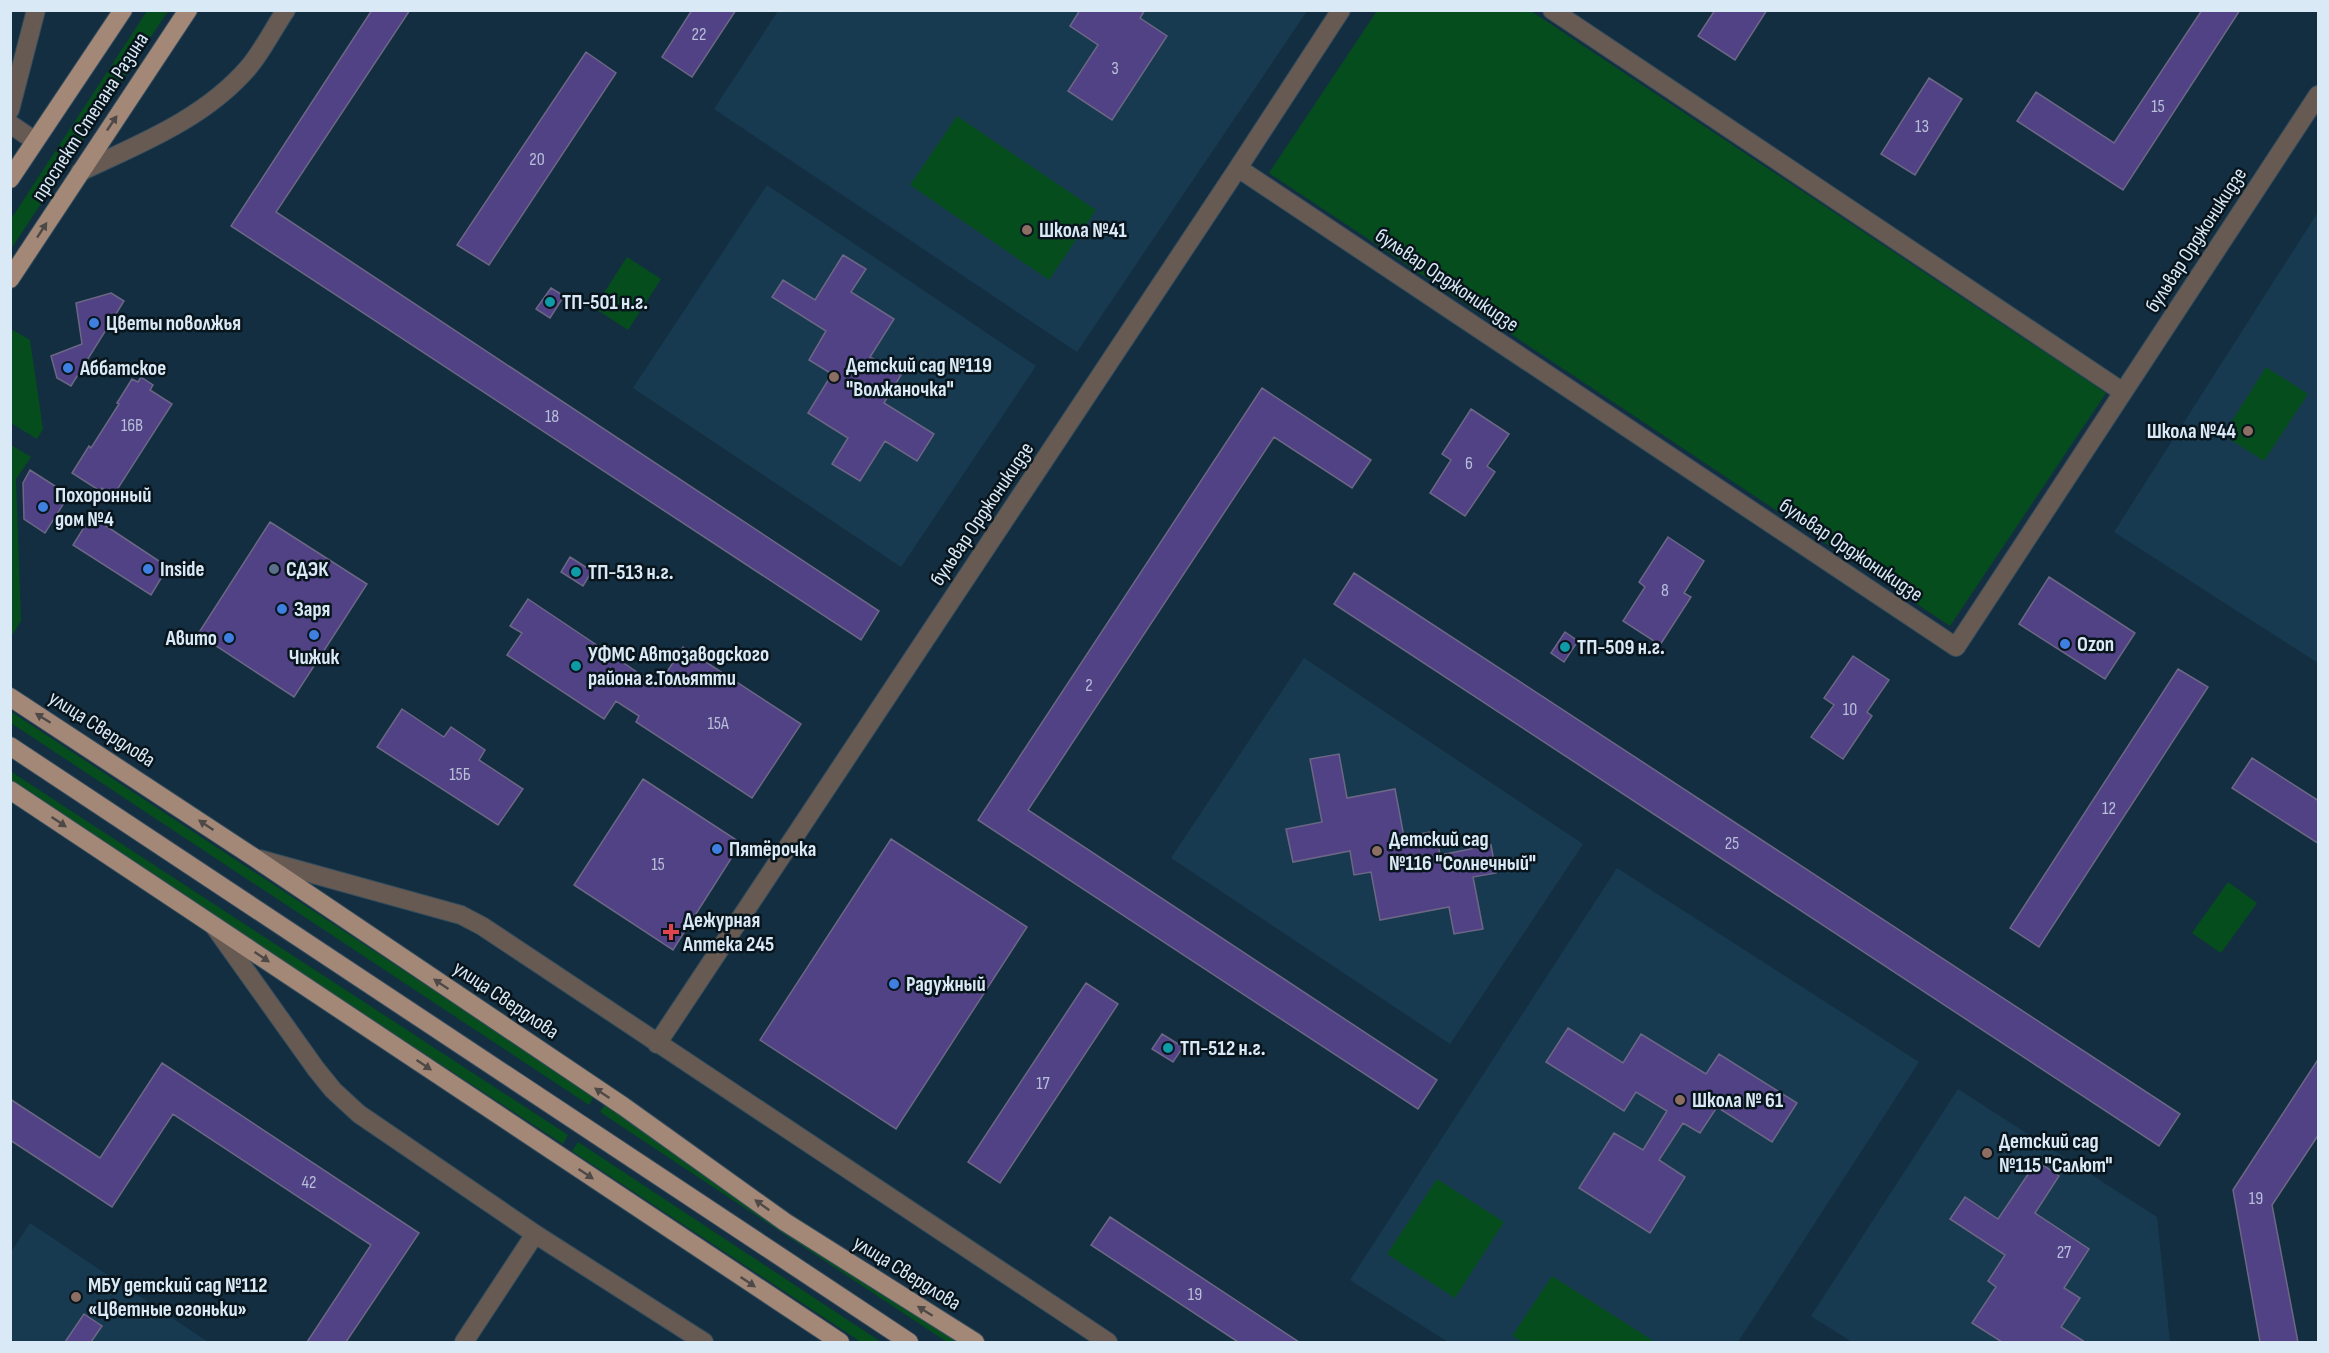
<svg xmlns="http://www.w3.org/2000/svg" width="2329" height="1353" font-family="'Sofia Sans Condensed',sans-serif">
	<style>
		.built { fill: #183a50 }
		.green { fill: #064d1e }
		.building { fill: #504285; stroke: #6c6785; stroke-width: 1.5 }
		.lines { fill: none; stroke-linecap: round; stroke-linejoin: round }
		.minor-casing { stroke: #334c5d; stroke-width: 20 }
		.major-casing { stroke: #334c5d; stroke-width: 20 }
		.minor { stroke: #675a52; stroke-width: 18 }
		.major { stroke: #a38878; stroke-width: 18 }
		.oneway { fill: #4e4946 }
		.education-dot { fill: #8d6e63; stroke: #09151d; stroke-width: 2 }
		.culture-dot { fill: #0f9aa8; stroke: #09151d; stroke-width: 2 }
		.shop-dot { fill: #3f7fe0; stroke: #09151d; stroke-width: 2 }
		.service-dot { fill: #5c6f8a; stroke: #09151d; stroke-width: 2 }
		.health-dot { fill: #e0444e; stroke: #09151d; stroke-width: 2 }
		.labels { text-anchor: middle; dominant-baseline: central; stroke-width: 5; stroke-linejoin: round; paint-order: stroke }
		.number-label { font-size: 18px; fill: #b7bfd9 }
		.street-label { font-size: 21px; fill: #d9e9f5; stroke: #09151d }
		.poi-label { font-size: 21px; font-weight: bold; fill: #d9e9f5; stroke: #09151d; text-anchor: start }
	</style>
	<rect width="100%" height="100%" fill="#132e40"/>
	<path class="built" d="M 778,11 L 1307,11 L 1077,352 L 714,109 Z
		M 767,185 L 1036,366 L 901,567 L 633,388 Z
		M 2318,212 L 2318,663 L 2114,532 Z
		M 1304,658 L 1583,844 L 1450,1044 L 1171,858 Z
		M 1617,868 L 1919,1062 L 1738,1342 L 1448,1342 L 1350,1280 Z
		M 1958,1089 L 2157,1217 L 2170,1342 L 1852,1342 L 1811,1316 Z
		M 30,1223 L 208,1342 L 11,1342 L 11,1252 Z"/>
	<path class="green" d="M 147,11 L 168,11 L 11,249 L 11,219 Z
		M 1377,11 L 1531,11 L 2106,393 L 1950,626 L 1269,173 Z
		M 957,116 L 1096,210 L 1049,280 L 910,185 Z
		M 627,257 L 661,279 L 628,330 L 594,308 Z
		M 11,329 L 30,340 L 43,429 L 37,439 L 11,423 Z
		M 2266,367 L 2308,394 L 2264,461 L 2223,435 Z
		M 11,445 L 31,457 L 16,479 L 21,621 L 11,637 Z
		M 10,711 L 594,1096 L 589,1105 L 11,723 Z
		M 10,771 L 568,1135 L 563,1144 L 11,784 Z
		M 2228,882 L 2257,903 L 2221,953 L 2192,933 Z
		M 606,1103 L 968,1342 L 947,1342 L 600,1112 Z
		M 578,1142 L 881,1342 L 861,1342 L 572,1151 Z
		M 1437,1179 L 1504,1222 L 1455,1298 L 1387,1254 Z
		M 1552,1276 L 1655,1342 L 1523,1342 L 1512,1336 Z"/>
	<path class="building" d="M 372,10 L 410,10 L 276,212 L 879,611 L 861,640 L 231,226 Z
		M 692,10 L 736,10 L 692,77 L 662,57 Z
		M 1080,10 L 1145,10 L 1140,18 L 1167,36 L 1112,120 L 1068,91 L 1098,45 L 1070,26 Z
		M 1715,10 L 1767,10 L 1735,60 L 1698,36 Z
		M 2202,10 L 2240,10 L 2123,190 L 2017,121 L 2036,92 L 2114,143 Z
		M 586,52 L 616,73 L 489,265 L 457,245 Z
		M 1929,78 L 1962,99 L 1915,175 L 1881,154 Z
		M 843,255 L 866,269 L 851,292 L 894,319 L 870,357 L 901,375 L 884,403 L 934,434 L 917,461 L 885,441 L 860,481 L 832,464 L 848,438 L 808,413 L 832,374 L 809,360 L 826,331 L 772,297 L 783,280 L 815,300 Z
		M 551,288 L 564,296 L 550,318 L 536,309 Z
		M 111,293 L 124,301 L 71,386 L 57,378 L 51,356 L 82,344 L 76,303 Z
		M 141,377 L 153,385 L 150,390 L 172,404 L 113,496 L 102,488 L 100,491 L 72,473 L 89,446 L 91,448 L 119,404 L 117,403 L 132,379 L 138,382 Z
		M 1262,388 L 1371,460 L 1352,488 L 1274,437 L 1028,810 L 1437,1080 L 1418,1109 L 978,820 Z
		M 1471,409 L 1509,434 L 1487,466 L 1495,472 L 1465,516 L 1430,493 L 1451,460 L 1442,454 Z
		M 30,470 L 69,495 L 45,533 L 24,519 L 23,483 Z
		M 91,516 L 168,567 L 151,595 L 73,545 Z
		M 270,522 L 367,584 L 294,697 L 198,634 Z
		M 1668,537 L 1704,561 L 1684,593 L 1691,597 L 1660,645 L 1623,621 L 1645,587 L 1639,582 Z
		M 570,557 L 592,571 L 583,586 L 561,572 Z
		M 1354,573 L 2180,1114 L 2159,1146 L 1334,604 Z
		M 2049,577 L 2135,633 L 2105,679 L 2019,624 Z
		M 528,599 L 658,686 L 683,647 L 801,724 L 752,798 L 636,722 L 639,716 L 616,701 L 604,719 L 507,655 L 522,633 L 510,626 Z
		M 1565,632 L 1578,641 L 1564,662 L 1551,653 Z
		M 1853,656 L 1889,680 L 1867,712 L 1872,716 L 1843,759 L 1811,737 L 1834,705 L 1824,698 Z
		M 2178,669 L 2208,687 L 2039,947 L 2010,928 Z
		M 402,709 L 444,737 L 451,727 L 485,750 L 479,760 L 523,789 L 498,825 L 377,747 Z
		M 1339,754 L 1347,798 L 1395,789 L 1404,837 L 1436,831 L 1440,855 L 1491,845 L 1496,873 L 1473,877 L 1483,929 L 1454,934 L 1449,907 L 1380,920 L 1371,872 L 1354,875 L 1350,851 L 1293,862 L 1286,829 L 1322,822 L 1310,759 Z
		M 2252,758 L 2319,801 L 2319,844 L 2232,788 Z
		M 643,779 L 741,843 L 673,950 L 574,885 Z
		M 891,839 L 1027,927 L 896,1129 L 760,1040 Z
		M 1086,983 L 1118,1004 L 1000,1183 L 968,1162 Z
		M 1568,1028 L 1623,1063 L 1641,1034 L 1706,1074 L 1719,1054 L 1797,1103 L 1772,1142 L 1717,1107 L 1700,1133 L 1683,1123 L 1659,1160 L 1685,1177 L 1650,1233 L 1579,1188 L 1614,1133 L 1643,1150 L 1667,1111 L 1636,1092 L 1624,1111 L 1546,1062 Z
		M 1162,1034 L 1183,1047 L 1173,1062 L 1152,1049 Z
		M 2319,1058 L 2319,1134 L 2272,1205 L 2298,1342 L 2260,1342 L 2233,1190 Z
		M 162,1063 L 419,1233 L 346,1342 L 307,1342 L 371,1245 L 173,1114 L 112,1207 L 10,1140 L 10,1099 L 100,1158 Z
		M 2037,1161 L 2059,1176 L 2035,1213 L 2089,1249 L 2064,1288 L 2080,1298 L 2061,1327 L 2085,1342 L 2002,1342 L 1972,1323 L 1996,1287 L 1988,1281 L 2005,1255 L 1950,1219 L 1965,1197 L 1998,1219 Z
		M 1110,1217 L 1299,1342 L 1238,1342 L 1091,1245 Z
		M 84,1314 L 102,1326 L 91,1342 L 65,1342 Z"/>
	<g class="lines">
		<defs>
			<path id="minor" d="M 1552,10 L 2123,392
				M 10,110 L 36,10
				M 10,124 L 35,141
				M 1238,168 L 1341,10
				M 80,172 C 139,144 204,119 248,68 C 262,52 273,29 286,10
				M 259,859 L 461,915 L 482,926 L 1108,1342
				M 214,926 L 316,1069 L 333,1090 L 359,1114 L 535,1234 L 704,1342
				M 657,1044 L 1238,168 L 1956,647 L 2318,95
				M 464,1342 L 535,1234"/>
			<path id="major" d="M 10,179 L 123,10
				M 10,279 L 188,10
				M 10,697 L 255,858 L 623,1106 L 785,1222 L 975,1342
				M 10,746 L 909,1342
				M 10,790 L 840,1342"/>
		</defs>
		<use href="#minor" class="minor-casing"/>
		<use href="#major" class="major-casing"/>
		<use href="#minor" class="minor"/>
		<use href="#major" class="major"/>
	</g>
	<defs><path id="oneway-solid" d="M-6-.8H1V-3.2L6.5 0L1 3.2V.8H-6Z" transform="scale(1.5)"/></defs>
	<g class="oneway">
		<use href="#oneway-solid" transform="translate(112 123) rotate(-56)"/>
		<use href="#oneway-solid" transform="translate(42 230) rotate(-57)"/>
		<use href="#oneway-solid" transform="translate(43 718) rotate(-148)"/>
		<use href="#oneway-solid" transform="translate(59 822) rotate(34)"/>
		<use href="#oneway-solid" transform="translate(206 825) rotate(-146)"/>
		<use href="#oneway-solid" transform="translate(262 957) rotate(34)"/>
		<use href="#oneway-solid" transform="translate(441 984) rotate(-146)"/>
		<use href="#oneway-solid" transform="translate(424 1065) rotate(34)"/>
		<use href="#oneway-solid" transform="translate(602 1093) rotate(-146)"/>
		<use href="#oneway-solid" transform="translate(586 1174) rotate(34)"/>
		<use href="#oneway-solid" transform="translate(762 1205) rotate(-144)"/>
		<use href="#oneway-solid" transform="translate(748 1282) rotate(34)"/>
		<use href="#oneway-solid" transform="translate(925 1311) rotate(-148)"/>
	</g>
	<g class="education-dot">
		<circle cx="1027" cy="230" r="6"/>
		<circle cx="834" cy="377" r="6"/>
		<circle cx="2248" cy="431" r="6"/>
		<circle cx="1377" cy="851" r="6"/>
		<circle cx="1680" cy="1100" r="6"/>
		<circle cx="1987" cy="1153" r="6"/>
		<circle cx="76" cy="1297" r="6"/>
	</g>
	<g class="culture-dot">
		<circle cx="550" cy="302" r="6"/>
		<circle cx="576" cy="572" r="6"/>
		<circle cx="1565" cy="647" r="6"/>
		<circle cx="576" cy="666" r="6"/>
		<circle cx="1168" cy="1048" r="6"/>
	</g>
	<g class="shop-dot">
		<circle cx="94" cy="323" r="6"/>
		<circle cx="68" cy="368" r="6"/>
		<circle cx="43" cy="507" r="6"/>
		<circle cx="148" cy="569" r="6"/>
		<circle cx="282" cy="609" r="6"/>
		<circle cx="314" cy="635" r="6"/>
		<circle cx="229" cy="638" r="6"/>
		<circle cx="2065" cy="644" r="6"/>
		<circle cx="717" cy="849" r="6"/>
		<circle cx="894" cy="984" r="6"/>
	</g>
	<circle class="service-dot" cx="274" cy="569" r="6"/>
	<path class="health-dot" d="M668 923h6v6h6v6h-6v6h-6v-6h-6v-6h6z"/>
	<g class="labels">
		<g class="number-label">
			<text x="699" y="34">22</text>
			<text x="1115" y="68">3</text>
			<text x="2158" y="106">15</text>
			<text x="1922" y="126">13</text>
			<text x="537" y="159">20</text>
			<text x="552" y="416">18</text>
			<text x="132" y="425">16В</text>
			<text x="1469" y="463">6</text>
			<text x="1665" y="590">8</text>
			<text x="1089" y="685">2</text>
			<text x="1850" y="709">10</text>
			<text x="718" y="723">15А</text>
			<text x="460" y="774">15Б</text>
			<text x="2109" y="808">12</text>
			<text x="1732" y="843">25</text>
			<text x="658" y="864">15</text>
			<text x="1043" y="1083">17</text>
			<text x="309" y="1182">42</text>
			<text x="2256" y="1198">19</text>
			<text x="2064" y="1252">27</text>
			<text x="1195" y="1294">19</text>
		</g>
		<g class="street-label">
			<text transform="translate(90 117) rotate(-57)">проспект Степана Разина</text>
			<text transform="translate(2196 240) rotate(-57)">бульвар Орджоникидзе</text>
			<text transform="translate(1447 280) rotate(34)">бульвар Орджоникидзе</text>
			<text transform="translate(982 514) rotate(-56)">бульвар Орджоникидзе</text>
			<text transform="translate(1851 550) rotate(34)">бульвар Орджоникидзе</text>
			<text transform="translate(102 729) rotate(33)">улица Свердлова</text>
			<text transform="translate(506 1000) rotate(34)">улица Свердлова</text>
			<text transform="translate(907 1273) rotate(32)">улица Свердлова</text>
		</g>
		<g class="poi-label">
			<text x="1039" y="230">Школа №41</text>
			<text x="562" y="302">ТП-501 н.г.</text>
			<text x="106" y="323">Цветы поволжья</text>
			<text x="846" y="365">Детский сад №119<tspan x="846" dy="24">"Волжаночка"</tspan></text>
			<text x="80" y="368">Аббатское</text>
			<text x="2236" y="431" text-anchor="end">Школа №44</text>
			<text x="55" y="495">Похоронный<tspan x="55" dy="24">дом №4</tspan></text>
			<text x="160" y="569">Inside</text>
			<text x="286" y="569">СДЭК</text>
			<text x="588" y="572">ТП-513 н.г.</text>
			<text x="294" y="609">Заря</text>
			<text x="217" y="638" text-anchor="end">Авито</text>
			<text x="2077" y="644">Ozon</text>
			<text x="1577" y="647">ТП-509 н.г.</text>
			<text x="588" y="654">УФМС Автозаводского<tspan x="588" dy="24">района г.Тольятти</tspan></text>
			<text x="314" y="657" text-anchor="middle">Чижик</text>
			<text x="1389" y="839">Детский сад<tspan x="1389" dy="24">№116 "Солнечный"</tspan></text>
			<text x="729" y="849">Пятёрочка</text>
			<text x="683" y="920">Дежурная<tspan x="683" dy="24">Аптека 245</tspan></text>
			<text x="906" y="984">Радужный</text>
			<text x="1180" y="1048">ТП-512 н.г.</text>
			<text x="1692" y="1100">Школа № 61</text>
			<text x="1999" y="1141">Детский сад<tspan x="1999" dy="24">№115 "Салют"</tspan></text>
			<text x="88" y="1285">МБУ детский сад №112<tspan x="88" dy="24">«Цветные огоньки»</tspan></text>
		</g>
	</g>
	<rect width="2329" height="1353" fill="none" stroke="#d9e9f5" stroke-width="24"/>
</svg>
